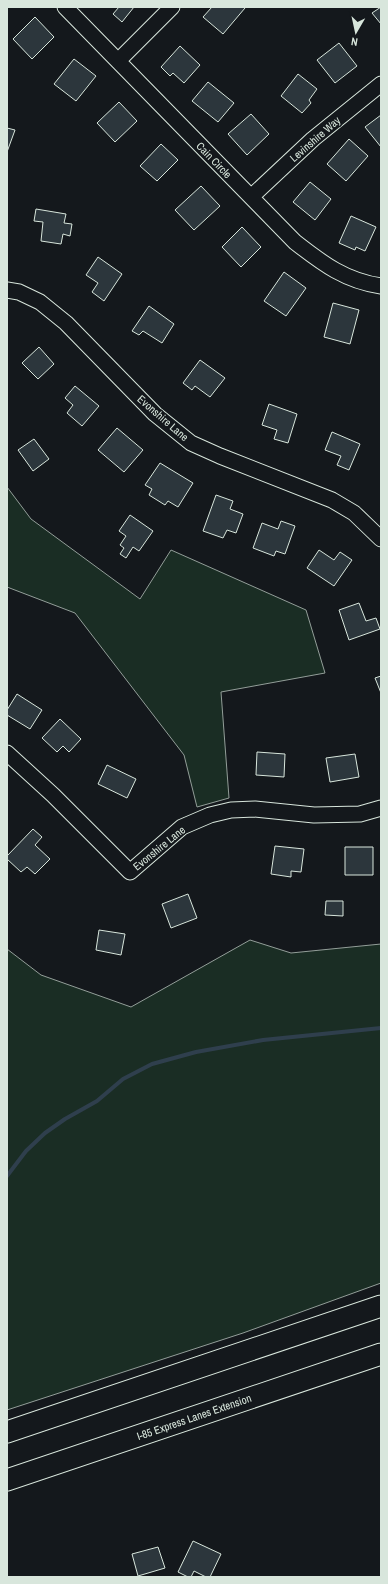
<svg xmlns="http://www.w3.org/2000/svg" width="388" height="1584" font-family="'Archivo Narrow',sans-serif">
	<style>
		.green { fill: #1a2d24; stroke: #939e99 }
		.lines { fill: none; stroke-linecap: round; stroke-linejoin: round }
		.stream { stroke: #2f3f4d; stroke-width: 4 }
		.building { fill: #2c363c; stroke: #d8e6dc }
		.minor-casing { stroke: #d8e6dc; stroke-width: 17 }
		.highway-casing { stroke: #d8e6dc; stroke-width: 23 }
		.minor { stroke: #14181c; stroke-width: 15 }
		.highway { stroke: #14181c; stroke-width: 21 }
		.labels { text-anchor: middle; dominant-baseline: central; stroke-width: 3; stroke-linejoin: round; paint-order: stroke }
		.street-label { font-size: 11px; fill: #d8e6dc; stroke: #14181c }
	</style>
	<rect width="100%" height="100%" fill="#14181c"/>
	<path class="green" d="M 7,487 L 31,519 L 140,599 L 171,550 L 306,610 L 325,673 L 221,692 L 229,798 L 197,807 L 184,755 L 75,613 L 7,587 Z
		M 250,940 L 291,953 L 381,944 L 381,1283 L 243,1333 L 7,1410 L 7,949 L 41,975 L 131,1007 Z"/>
	<g class="lines">
		<path class="stream" d="M 7,1176 L 26,1151 L 45,1133 L 65,1119 L 97,1101 L 123,1079 L 152,1064 L 196,1052 L 263,1040 L 381,1028"/>
	</g>
	<path class="building" d="M 119,7 L 134,7 L 122,22 L 113,14 Z
		M 212,7 L 243,7 L 245,8 L 223,34 L 203,17 Z
		M 381,7 L 381,24 L 372,13 Z
		M 35,17 L 54,37 L 32,59 L 13,39 Z
		M 339,43 L 357,66 L 335,83 L 317,60 Z
		M 180,46 L 200,65 L 184,83 L 173,73 L 170,76 L 161,67 Z
		M 74,59 L 96,76 L 76,101 L 54,84 Z
		M 298,74 L 317,89 L 309,100 L 311,103 L 302,113 L 281,96 Z
		M 208,82 L 234,103 L 218,122 L 192,101 Z
		M 119,102 L 137,121 L 115,142 L 97,123 Z
		M 251,114 L 269,134 L 247,155 L 228,134 Z
		M 381,115 L 381,147 L 365,127 Z
		M 7,128 L 15,130 L 7,152 Z
		M 349,139 L 368,156 L 346,181 L 327,164 Z
		M 161,144 L 178,160 L 157,181 L 140,166 Z
		M 310,182 L 331,199 L 315,220 L 293,202 Z
		M 201,186 L 220,206 L 194,230 L 175,210 Z
		M 36,209 L 66,214 L 64,223 L 72,224 L 70,236 L 63,234 L 61,244 L 41,241 L 43,222 L 34,221 Z
		M 351,216 L 376,227 L 365,251 L 356,247 L 355,250 L 339,243 Z
		M 242,227 L 261,247 L 241,267 L 222,247 Z
		M 98,257 L 122,274 L 104,301 L 92,292 L 98,283 L 86,275 Z
		M 284,272 L 306,288 L 286,316 L 264,301 Z
		M 333,303 L 359,310 L 350,344 L 324,337 Z
		M 149,306 L 174,324 L 162,343 L 143,331 L 139,335 L 132,331 Z
		M 39,347 L 54,364 L 38,379 L 22,363 Z
		M 200,360 L 225,378 L 210,397 L 195,386 L 192,390 L 183,383 Z
		M 75,386 L 99,406 L 82,426 L 67,413 L 73,405 L 65,398 Z
		M 269,404 L 297,414 L 288,443 L 274,439 L 277,430 L 262,425 Z
		M 117,428 L 143,450 L 124,472 L 98,450 Z
		M 332,432 L 360,444 L 349,470 L 337,465 L 341,456 L 325,450 Z
		M 34,439 L 49,459 L 33,471 L 18,450 Z
		M 160,463 L 193,483 L 178,507 L 168,501 L 165,505 L 149,495 L 152,489 L 145,485 Z
		M 216,495 L 233,501 L 230,509 L 243,514 L 236,533 L 227,530 L 223,538 L 203,531 Z
		M 130,515 L 153,531 L 139,551 L 133,547 L 126,558 L 120,554 L 124,548 L 120,545 L 126,536 L 119,531 Z
		M 281,521 L 295,526 L 285,554 L 276,551 L 274,556 L 253,548 L 262,523 L 278,529 Z
		M 319,550 L 334,560 L 340,552 L 352,560 L 334,586 L 307,568 Z
		M 359,603 L 366,621 L 376,618 L 380,629 L 349,640 L 339,610 Z
		M 381,676 L 381,693 L 375,678 Z
		M 17,694 L 42,710 L 30,729 L 7,715 L 7,710 Z
		M 60,719 L 81,739 L 69,752 L 63,746 L 57,752 L 42,738 Z
		M 257,752 L 285,754 L 284,777 L 256,775 Z
		M 355,754 L 359,777 L 330,782 L 326,758 Z
		M 107,765 L 136,779 L 127,798 L 98,784 Z
		M 33,829 L 42,837 L 35,845 L 50,859 L 35,874 L 27,867 L 21,872 L 7,859 L 7,856 Z
		M 275,846 L 304,849 L 301,872 L 291,871 L 291,877 L 271,874 Z
		M 345,847 L 373,847 L 373,875 L 345,875 Z
		M 188,894 L 197,918 L 171,928 L 162,904 Z
		M 326,901 L 343,901 L 343,916 L 325,915 Z
		M 99,930 L 125,934 L 121,955 L 96,950 Z
		M 193,1541 L 221,1554 L 210,1577 L 206,1577 L 194,1571 L 191,1577 L 188,1577 L 178,1572 Z
		M 158,1547 L 165,1568 L 138,1576 L 132,1554 Z"/>
	<g class="lines">
		<defs>
			<path id="minor" d="M 65,7 L 295,242 C 323,264 346,281 381,286
				M 118,61 L 172,7
				M 251,197 L 313,139 L 381,84
				M 7,290 L 19,292 L 40,302 L 66,323 L 155,414 L 191,443 L 220,456 L 332,500 L 354,513 L 381,539
				M 7,753 L 53,795 L 130,872 L 182,827 L 210,815 L 231,810 L 255,809 L 314,815 L 360,814 L 381,808"/>
			<path id="highway" d="M 7,1432 L 381,1306
				M 7,1480 L 381,1354"/>
		</defs>
		<use href="#minor" class="minor-casing"/>
		<use href="#highway" class="highway-casing"/>
		<use href="#minor" class="minor"/>
		<use href="#highway" class="highway"/>
	</g>
	<g class="labels">
		<g class="street-label">
			<text transform="translate(315 139) rotate(-41)">Levinshire Way</text>
			<text transform="translate(214 160) rotate(46)">Cain Circle</text>
			<text transform="translate(163 418) rotate(41)">Evonshire Lane</text>
			<text transform="translate(159 848) rotate(-39)">Evonshire Lane</text>
			<text transform="translate(194 1417) rotate(-19)">I-85 Express Lanes Extension</text>
		</g>
	</g>
	<rect width="388" height="1584" fill="none" stroke="#d8e6dc" stroke-width="16"/>
	<g transform="translate(356 32) rotate(189)" stroke="#14181c" stroke-width="3" paint-order="stroke">
	<path d="M0-3L7 15L0 10L-7 15Z" fill="#d8e6dc"/>
	<text y="-6" font-size="11" font-weight="bold" text-anchor="middle" fill="#d8e6dc">N</text>
	</g>
</svg>
